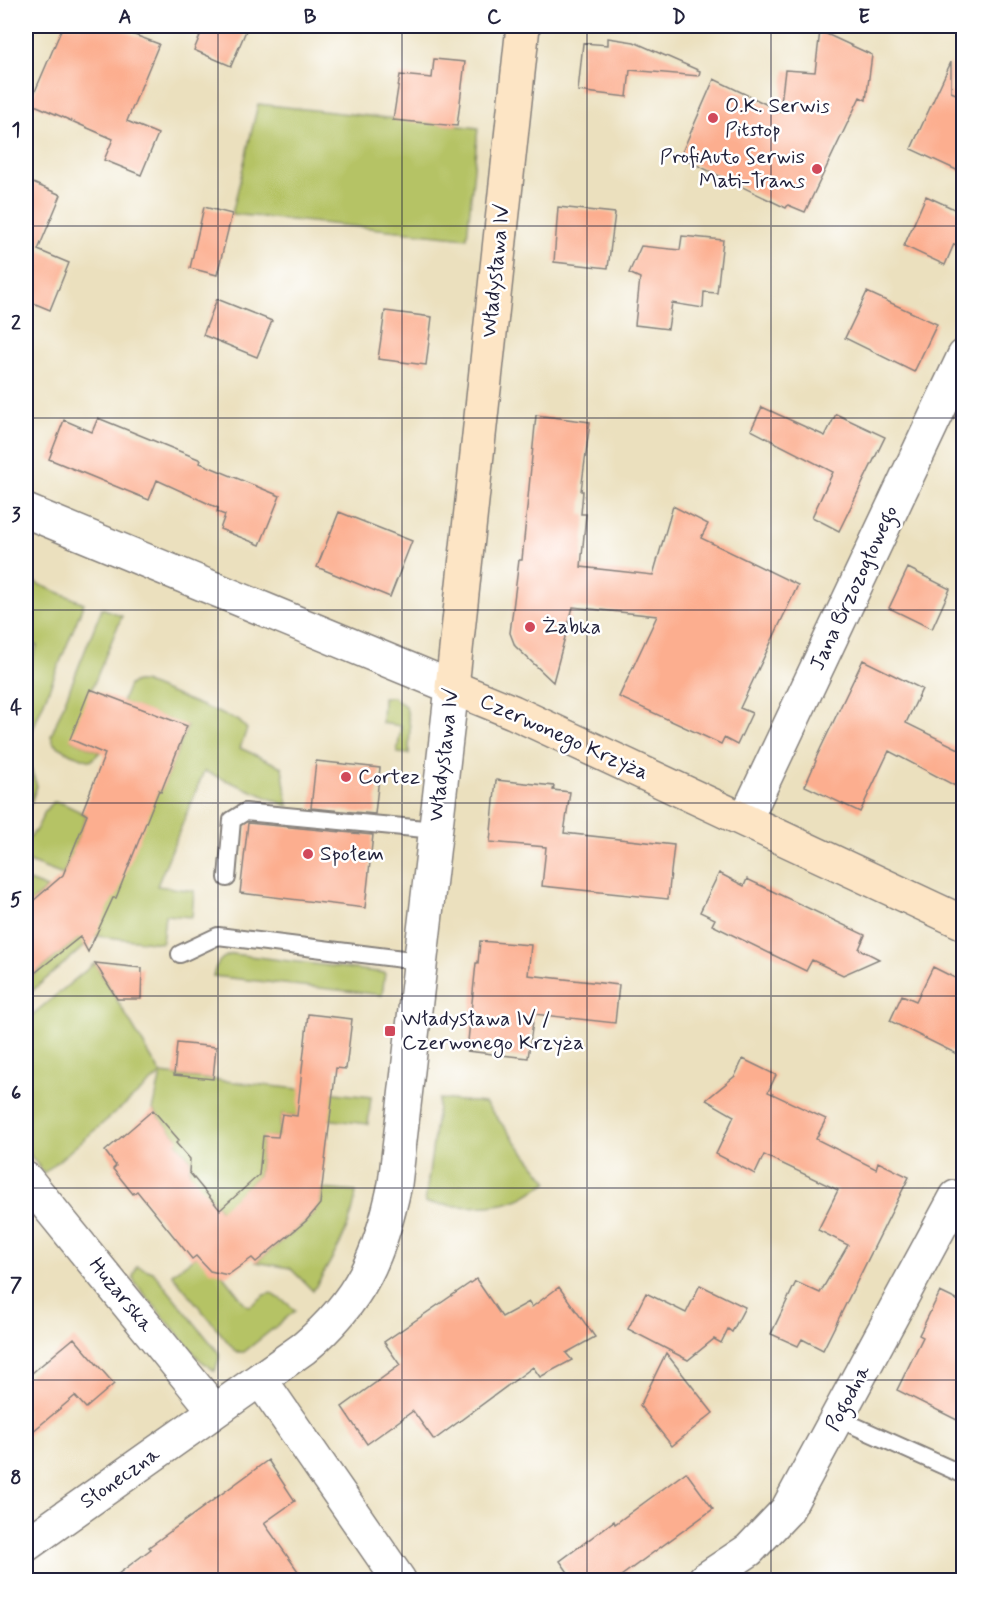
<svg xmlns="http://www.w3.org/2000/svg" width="989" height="1606" font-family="Mynerve,sans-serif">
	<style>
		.green { fill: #b5c365; stroke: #6c7250; stroke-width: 1.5 }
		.building { fill: #fcae8f }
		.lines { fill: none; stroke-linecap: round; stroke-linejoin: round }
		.lane-casing { stroke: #86817c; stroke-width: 20 }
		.street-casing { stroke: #86817c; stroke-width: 36 }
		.secondary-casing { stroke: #86817c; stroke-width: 36 }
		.lane { stroke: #fff; stroke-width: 16 }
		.street { stroke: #fff; stroke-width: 33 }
		.secondary { stroke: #fde5c5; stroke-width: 33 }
		.grid { fill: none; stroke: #22223b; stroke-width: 1.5; stroke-opacity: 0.55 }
		.poi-dot { fill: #d1495b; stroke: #fff; stroke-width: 2 }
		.labels { text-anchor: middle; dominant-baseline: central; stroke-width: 5; stroke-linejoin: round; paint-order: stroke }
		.poi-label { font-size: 21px; fill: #22223b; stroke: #fff; text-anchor: start }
		.street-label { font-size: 21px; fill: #22223b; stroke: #fff }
		.neatline { fill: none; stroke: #22223b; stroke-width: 2 }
		.grid-label { font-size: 20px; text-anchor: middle; font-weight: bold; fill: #22223b }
	</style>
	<rect width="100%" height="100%" fill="#fff"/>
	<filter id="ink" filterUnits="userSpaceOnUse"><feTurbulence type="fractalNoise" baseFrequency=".0167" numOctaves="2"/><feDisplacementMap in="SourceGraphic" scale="12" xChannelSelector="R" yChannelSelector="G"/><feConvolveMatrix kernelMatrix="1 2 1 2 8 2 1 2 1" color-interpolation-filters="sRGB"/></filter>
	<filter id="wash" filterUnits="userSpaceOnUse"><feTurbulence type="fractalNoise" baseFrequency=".008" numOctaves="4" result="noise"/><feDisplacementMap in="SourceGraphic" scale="24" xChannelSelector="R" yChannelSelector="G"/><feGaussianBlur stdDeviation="1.35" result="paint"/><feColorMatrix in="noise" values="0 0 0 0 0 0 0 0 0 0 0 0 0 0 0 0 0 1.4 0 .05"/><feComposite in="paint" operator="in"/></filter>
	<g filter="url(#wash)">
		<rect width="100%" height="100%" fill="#ebe0be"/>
		<path class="green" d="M 258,104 L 478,128 L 467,238 L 232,214 Z
			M 26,579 L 84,603 L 30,736 L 26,741 L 26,675 L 37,646 L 26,641 Z
			M 102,608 L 122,616 L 71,739 L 100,752 L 91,761 L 71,754 L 54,744 L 51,736 Z
			M 136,682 L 143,682 L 239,721 L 247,729 L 240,748 L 282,767 L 288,806 L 204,771 L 157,886 L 194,891 L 192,917 L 165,915 L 162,943 L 96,936 L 26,996 L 26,981 L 88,930 L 159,790 L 161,791 L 187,727 L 122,702 L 129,685 Z
			M 383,697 L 393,697 L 406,707 L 410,727 L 409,754 L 397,753 L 401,726 L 382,723 Z
			M 26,764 L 30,767 L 37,786 L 26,816 Z
			M 54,802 L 62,803 L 87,815 L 63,875 L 26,861 L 26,839 C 42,831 40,810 54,802 Z
			M 26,880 L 47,888 L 26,907 Z
			M 233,954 L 385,973 L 382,995 L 213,976 C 216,964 220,957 233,954 Z
			M 95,963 L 161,1074 L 371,1097 L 368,1124 L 282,1114 L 278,1137 L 263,1137 L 259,1175 L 221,1211 L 208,1195 L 200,1201 L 189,1174 L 190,1159 L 176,1143 L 178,1139 L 153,1110 L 161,1074 L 44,1173 L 26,1150 L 26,1020 Z
			M 439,1099 L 485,1103 L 548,1182 C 539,1187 529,1195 519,1199 C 490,1211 455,1206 425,1203 Z
			M 322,1189 L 356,1192 C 352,1229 332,1259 313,1291 L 290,1268 L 256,1262 L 307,1221 L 320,1204 Z
			M 196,1256 L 211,1260 L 246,1305 L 250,1306 L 265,1295 L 271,1293 L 287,1303 L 295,1311 L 244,1352 L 236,1352 L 172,1274 Z
			M 137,1266 L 153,1272 L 219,1353 L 219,1359 L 215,1371 L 199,1359 L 135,1283 L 133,1277 Z"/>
		<g id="blocks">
			<path class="building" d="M 63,26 L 110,26 L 159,44 L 127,121 L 158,134 L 141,175 L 104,160 L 113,139 L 30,103 Z
				M 204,26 L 248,26 L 231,66 L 194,50 Z
				M 820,31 L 872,55 L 866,100 L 860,97 L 805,212 L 788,205 L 786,208 L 680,157 L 714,79 L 780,111 L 785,70 L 815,72 Z
				M 608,38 L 634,42 L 700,71 L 699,76 L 630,70 L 627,97 L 578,91 L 583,43 L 608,45 Z
				M 434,59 L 465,62 L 457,126 L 393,120 L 400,75 L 432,78 Z
				M 951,62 L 951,92 L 963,97 L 963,173 L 911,149 Z
				M 26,180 L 61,195 L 38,250 L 69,263 L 50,310 L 26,300 Z
				M 926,196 L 963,213 L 963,248 L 954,244 L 945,265 L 904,246 Z
				M 204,207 L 232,214 L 217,275 L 190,268 Z
				M 558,207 L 615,213 L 608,268 L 554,262 Z
				M 682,236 L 723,240 L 717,293 L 704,292 L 703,308 L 672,303 L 668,329 L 635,325 L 640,278 L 629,273 L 641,246 L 680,250 Z
				M 867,292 L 937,324 L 914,372 L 845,338 Z
				M 217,299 L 272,321 L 257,357 L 203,335 Z
				M 385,311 L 432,317 L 426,365 L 378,359 Z
				M 762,407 L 825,436 L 836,414 L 885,437 L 839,531 L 812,517 L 833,472 L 751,430 Z
				M 536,415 L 590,422 L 581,491 L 583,491 L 581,514 L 586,514 L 581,567 L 653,575 L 673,506 L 708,524 L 701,538 L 798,585 L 740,708 L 752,713 L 737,745 L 724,738 L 721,744 L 619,697 L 657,616 L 573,607 L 553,682 L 515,646 L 510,633 L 519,560 L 522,560 Z
				M 98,418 L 201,460 L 200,463 L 280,496 L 260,545 L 220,529 L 225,515 L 217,512 L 218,508 L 157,480 L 149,500 L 49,459 L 64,420 L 92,432 Z
				M 339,512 L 412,541 L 390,597 L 317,567 Z
				M 908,568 L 950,589 L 932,629 L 889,608 Z
				M 863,660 L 922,689 L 906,723 L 963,751 L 963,790 L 889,751 L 860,812 L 805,786 L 816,761 L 815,760 Z
				M 90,689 L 187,726 L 161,792 L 159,790 L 116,898 L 113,898 L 88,952 L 80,937 L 26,980 L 26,907 L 63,875 L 87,815 L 82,812 L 105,754 L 70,739 Z
				M 316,761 L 380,768 L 375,814 L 311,808 Z
				M 496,780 L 554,786 L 553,790 L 570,792 L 564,833 L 674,845 L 668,899 L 542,886 L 546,847 L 490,842 Z
				M 248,823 L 373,835 L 365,908 L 240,893 Z
				M 719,873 L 744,886 L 747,879 L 865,935 L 859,949 L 879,959 L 843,975 L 812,960 L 806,971 L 712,925 L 715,919 L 700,912 Z
				M 480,941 L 531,945 L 528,975 L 619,985 L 615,1023 L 534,1014 L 528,1058 L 467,1051 L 476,963 L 478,963 Z
				M 95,963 L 142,968 L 141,999 L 117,999 Z
				M 933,967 L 963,982 L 963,1057 L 890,1021 L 902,995 L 916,1001 Z
				M 308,1014 L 352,1019 L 346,1069 L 336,1068 L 320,1204 L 306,1221 L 256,1262 L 252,1258 L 228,1275 L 210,1271 L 196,1256 L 192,1259 L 137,1191 L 133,1194 L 113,1169 L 116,1166 L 105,1151 L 153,1110 L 179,1140 L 176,1143 L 190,1159 L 189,1172 L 220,1210 L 259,1175 L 263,1136 L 278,1137 L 282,1114 L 297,1116 Z
				M 177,1043 L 216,1047 L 213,1079 L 174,1075 Z
				M 743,1059 L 776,1075 L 768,1092 L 826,1119 L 816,1139 L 876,1169 L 878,1162 L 909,1177 L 823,1350 L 802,1339 L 798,1346 L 771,1334 L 796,1282 L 820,1293 L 848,1245 L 818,1230 L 838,1190 L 764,1155 L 755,1174 L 716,1154 L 734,1116 L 706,1100 L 735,1076 Z
				M 476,1279 L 502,1317 L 529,1302 L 532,1307 L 559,1287 L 595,1337 L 566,1353 L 572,1360 L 540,1377 L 533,1367 L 434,1440 L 413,1411 L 367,1444 L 342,1407 L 400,1365 L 384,1342 Z
				M 700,1285 L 745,1307 L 732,1332 L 728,1329 L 721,1343 L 714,1339 L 688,1360 L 628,1329 L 646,1293 L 686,1313 Z
				M 940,1292 L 963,1303 L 963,1423 L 897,1390 L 923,1337 L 919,1335 Z
				M 74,1338 L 114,1384 L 86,1408 L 75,1396 L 26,1437 L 26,1378 Z
				M 666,1353 L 713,1413 L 672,1446 L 640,1406 Z
				M 268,1460 L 295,1501 L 264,1523 L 305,1581 L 109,1581 L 151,1549 L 149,1547 Z
				M 686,1472 L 713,1509 L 614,1581 L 574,1581 L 560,1561 L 614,1521 L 615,1524 Z"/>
		</g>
	</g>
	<g filter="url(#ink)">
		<use href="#blocks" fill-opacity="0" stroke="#86817c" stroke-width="1.5"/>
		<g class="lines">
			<defs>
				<path id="lane" d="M 227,878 L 232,820 L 245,812 L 435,830
					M 180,954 L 218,936 L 419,961
					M 837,1418 L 964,1475"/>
				<path id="street" d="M 26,511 L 452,687 L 395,1184 C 380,1256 361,1300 304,1348 L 26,1545
					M 745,820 L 964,356
					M 26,1179 L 215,1411
					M 260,1379 L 399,1580
					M 704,1580 L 749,1550 L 787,1510 L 956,1197 L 964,1201"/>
				<path id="secondary" d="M 523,26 L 452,687 L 513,712 L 964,923"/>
			</defs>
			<use href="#lane" class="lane-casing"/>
			<use href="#street" class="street-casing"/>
			<use href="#secondary" class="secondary-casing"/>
			<use href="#lane" class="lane"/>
			<use href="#street" class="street"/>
			<use href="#secondary" class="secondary"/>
		</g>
	</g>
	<path class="grid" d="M 218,26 L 218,1580M 402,26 L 402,1580M 587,26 L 587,1580M 771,26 L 771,1580M 26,226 L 964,226M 26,418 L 964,418M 26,610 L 964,610M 26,803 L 964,803M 26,996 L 964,996M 26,1188 L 964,1188M 26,1380 L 964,1380"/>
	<g class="poi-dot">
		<circle cx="713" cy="118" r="6"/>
		<circle cx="817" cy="169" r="6"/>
		<circle cx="530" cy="627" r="6"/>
		<circle cx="346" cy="777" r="6"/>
		<circle cx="308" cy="854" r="6"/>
		<rect x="384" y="1025" width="12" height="12" rx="3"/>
	</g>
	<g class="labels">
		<g class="poi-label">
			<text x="725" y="106">O.K. Serwis<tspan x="725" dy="24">Pitstop</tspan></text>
			<text x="805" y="157" text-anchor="end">ProfiAuto Serwis<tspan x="805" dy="24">Mati-Trans</tspan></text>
			<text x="542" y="627">Żabka</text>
			<text x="358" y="777">Cortez</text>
			<text x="320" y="854">Społem</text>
			<text x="402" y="1019">Władysława IV /<tspan x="402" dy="24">Czerwonego Krzyża</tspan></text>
		</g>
		<g class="street-label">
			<text transform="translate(496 271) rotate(-84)">Władysława IV</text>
			<text transform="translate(854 588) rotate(-65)">Jana Brzozogłowego</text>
			<text transform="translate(564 737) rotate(24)">Czerwonego Krzyża</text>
			<text transform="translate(444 755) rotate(-83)">Władysława IV</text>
			<text transform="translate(121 1295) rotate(51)">Huzarska</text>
			<text transform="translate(848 1398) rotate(-62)">Pogodna</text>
			<text transform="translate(120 1478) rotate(-35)">Słoneczna</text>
		</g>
	</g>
	<rect width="989" height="1606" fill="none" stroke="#fff" stroke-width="66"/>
	<rect x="33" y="33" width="923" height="1540" class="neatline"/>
	<g class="grid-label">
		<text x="125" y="23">A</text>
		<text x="310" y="23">B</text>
		<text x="494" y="23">C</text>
		<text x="679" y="23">D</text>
		<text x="864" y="23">E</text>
		<text x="16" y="136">1</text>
		<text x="16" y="329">2</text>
		<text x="16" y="521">3</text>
		<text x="16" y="714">4</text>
		<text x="16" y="906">5</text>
		<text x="16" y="1099">6</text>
		<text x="16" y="1291">7</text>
		<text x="16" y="1484">8</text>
	</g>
</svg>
